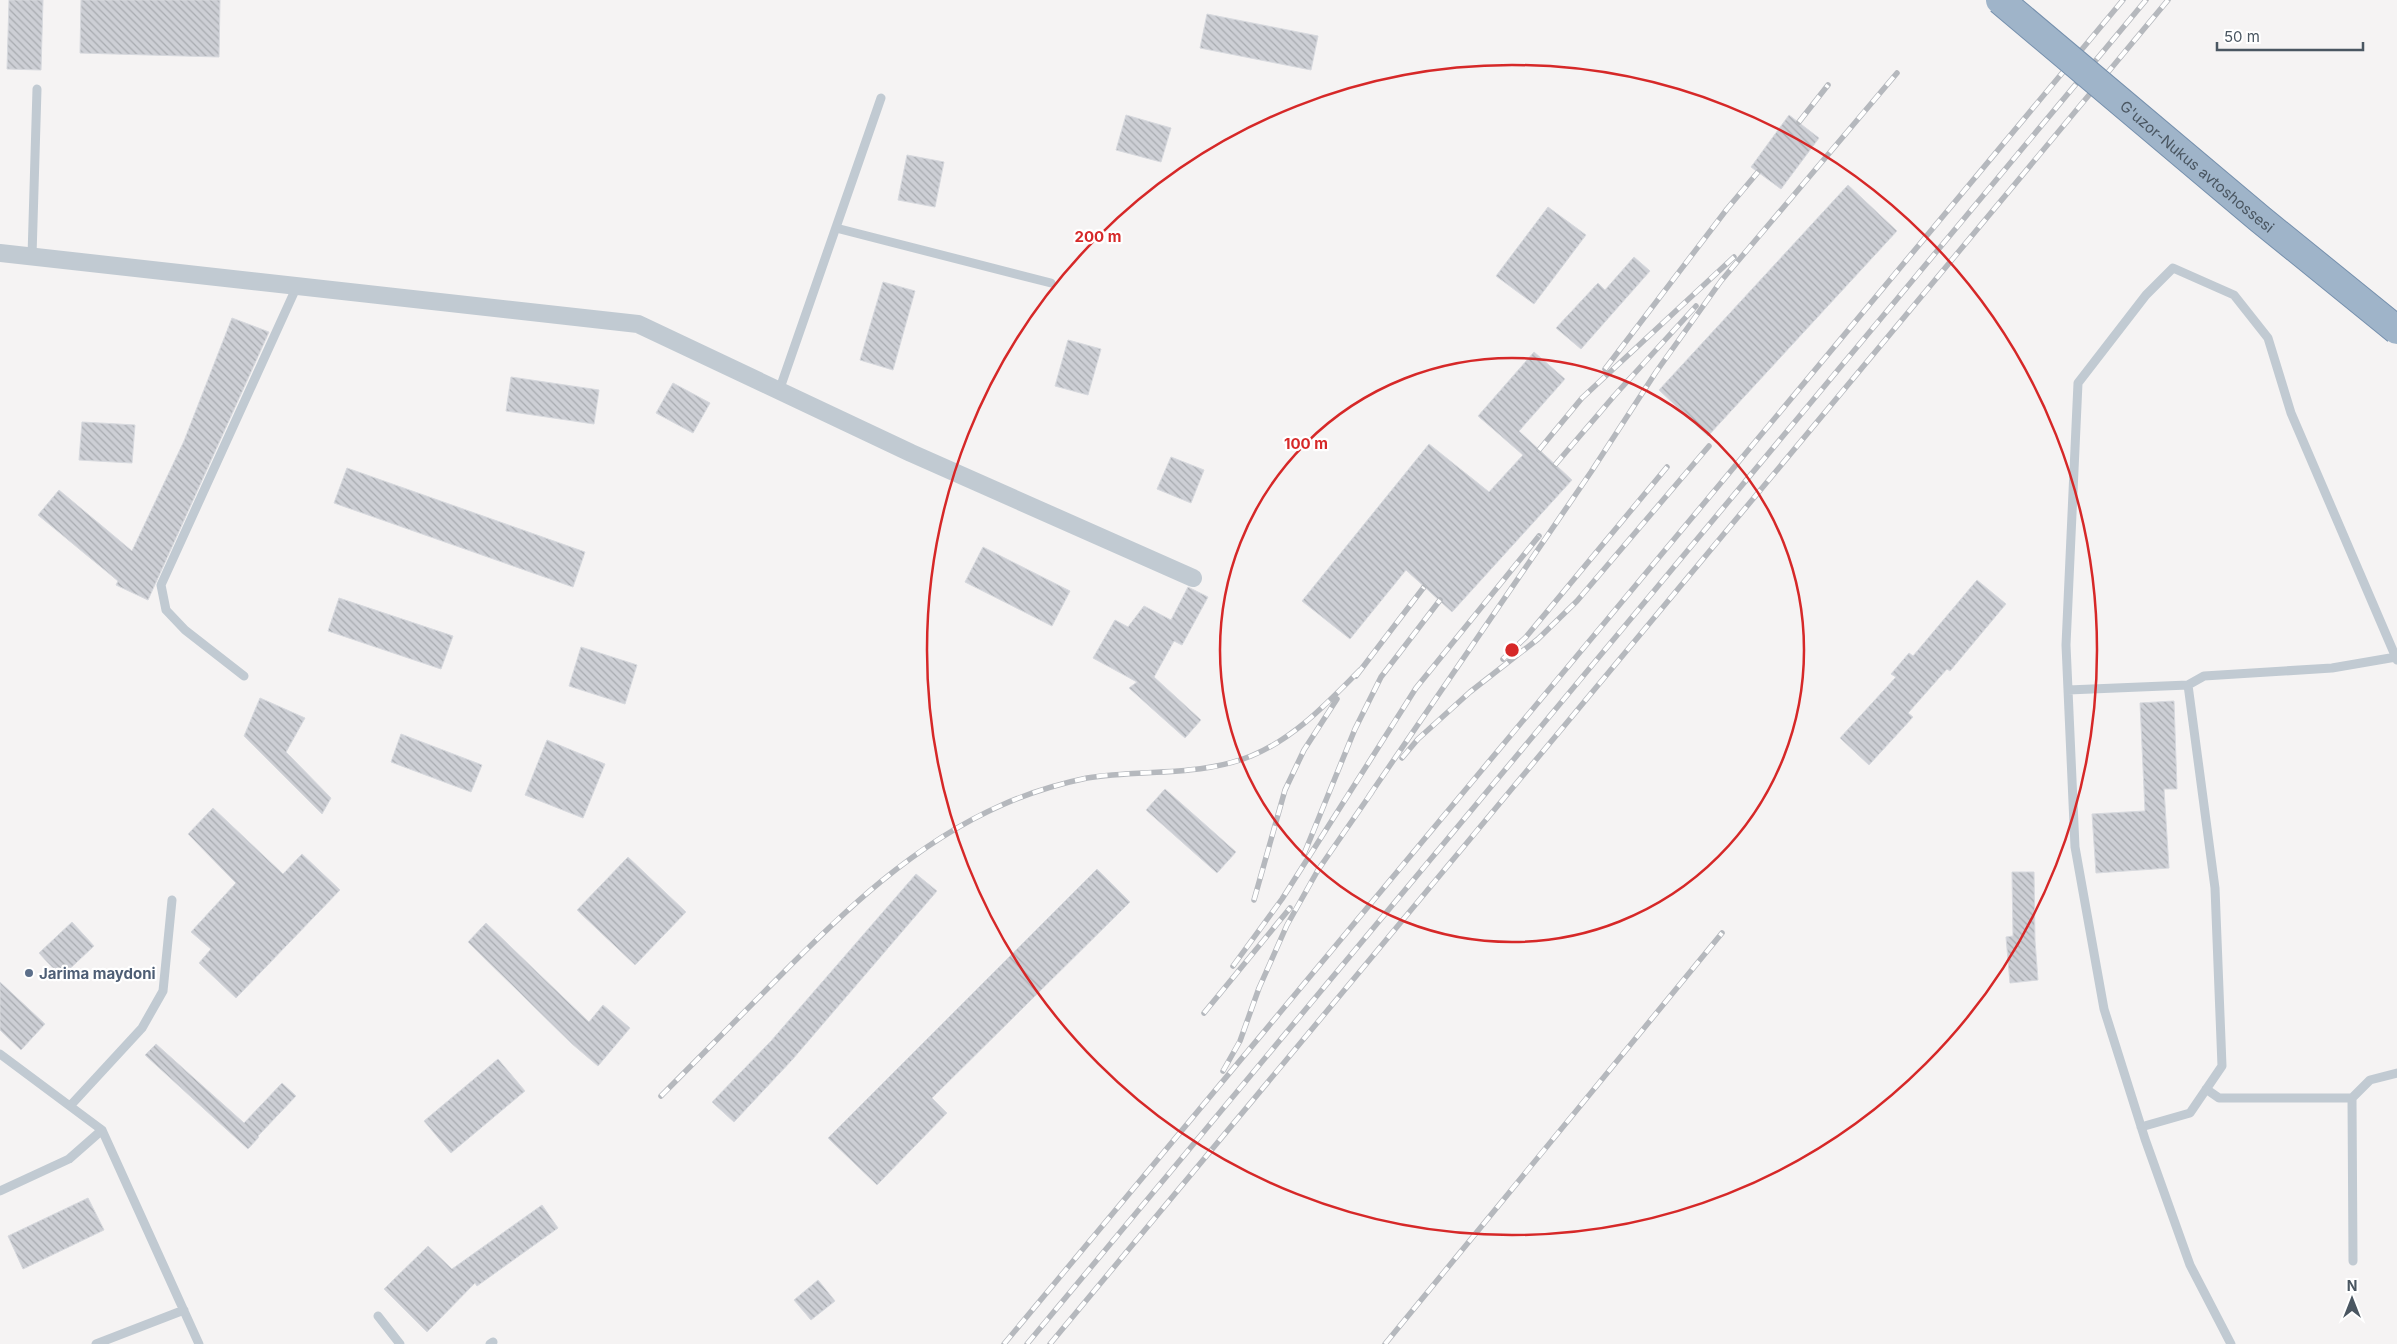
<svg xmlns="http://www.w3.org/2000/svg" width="2397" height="1344" font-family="Inter,sans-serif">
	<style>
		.building { fill: url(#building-back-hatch); stroke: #d7d9de }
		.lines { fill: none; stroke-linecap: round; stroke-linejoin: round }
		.service { stroke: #c1cad2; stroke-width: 9 }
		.minor { stroke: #c1cad2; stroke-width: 18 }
		.rail-casing { stroke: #b5b8bd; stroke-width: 5.5 }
		.rail { stroke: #fff; stroke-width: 4; stroke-dasharray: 11; stroke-linecap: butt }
		.trunk-bridge-casing { stroke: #7690ad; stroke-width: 30; stroke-linecap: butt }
		.trunk-bridge { stroke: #9fb4c9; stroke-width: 28 }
		.ring { fill: none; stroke: #d62828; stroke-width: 2.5 }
		.service-dot { fill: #5c6f8a; stroke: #fff; stroke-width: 2 }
		.labels { text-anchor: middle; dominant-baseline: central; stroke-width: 4.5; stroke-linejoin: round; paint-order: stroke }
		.street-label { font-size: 15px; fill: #4a5661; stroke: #fff }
		.service-label { font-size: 15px; font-weight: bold; fill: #4e5e75; stroke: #fff; text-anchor: start }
		.centre { fill: #d62828; stroke: #fff; stroke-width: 2.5 }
		.ring-label { font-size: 15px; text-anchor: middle; font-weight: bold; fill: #d62828; stroke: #fff; stroke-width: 4.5; stroke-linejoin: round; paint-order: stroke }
	</style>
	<defs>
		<pattern id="building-back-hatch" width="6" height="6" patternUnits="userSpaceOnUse" patternTransform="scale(1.25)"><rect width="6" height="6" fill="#cdcfd5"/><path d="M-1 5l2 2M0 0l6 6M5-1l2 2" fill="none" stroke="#a8abb0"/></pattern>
	</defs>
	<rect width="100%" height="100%" fill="#f5f3f3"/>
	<path class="building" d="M 9,0 L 43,0 L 41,70 L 7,69 Z
		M 81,0 L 220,0 L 219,57 L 80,53 Z
		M 1207,14 L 1318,36 L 1311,70 L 1200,48 Z
		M 1126,115 L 1171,128 L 1161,162 L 1116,150 Z
		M 1789,115 L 1819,138 L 1781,189 L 1751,167 Z
		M 907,155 L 944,162 L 935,207 L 898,200 Z
		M 1848,185 L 1897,231 L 1708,436 L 1659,390 Z
		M 1548,207 L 1586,235 L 1534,304 L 1496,276 Z
		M 1634,257 L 1650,271 L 1581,349 L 1556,328 L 1598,283 L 1605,290 Z
		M 883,282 L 915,291 L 893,370 L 860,360 Z
		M 232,318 L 269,332 L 148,600 L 116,585 L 118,581 L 38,515 L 59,490 L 132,551 L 184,441 Z
		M 1068,340 L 1101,349 L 1088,395 L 1055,386 Z
		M 1534,352 L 1565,379 L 1519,431 L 1572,480 L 1452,612 L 1406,570 L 1350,639 L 1302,601 L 1429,444 L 1489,492 L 1523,455 L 1478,416 Z
		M 511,377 L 599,390 L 594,424 L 506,411 Z
		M 673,383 L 710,403 L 693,433 L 656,413 Z
		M 82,422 L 135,425 L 132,463 L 79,460 Z
		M 1171,457 L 1204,470 L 1191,503 L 1157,489 Z
		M 347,468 L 585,552 L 573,587 L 334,503 Z
		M 983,547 L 1070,591 L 1052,626 L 965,582 Z
		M 1977,580 L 2006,604 L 1950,671 L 1947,669 L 1908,713 L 1913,717 L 1869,765 L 1840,738 L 1896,677 L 1891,674 L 1909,653 L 1913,656 Z
		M 1188,587 L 1208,597 L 1182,645 L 1174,641 L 1154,677 L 1201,720 L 1185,738 L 1129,688 L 1137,682 L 1093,658 L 1115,620 L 1128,627 L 1144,606 L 1171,620 Z
		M 339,598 L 453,636 L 441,669 L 328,631 Z
		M 581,647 L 637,665 L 625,704 L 569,686 Z
		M 260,698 L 305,718 L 286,752 L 331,798 L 322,814 L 244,736 Z
		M 2174,701 L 2177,789 L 2164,789 L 2169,868 L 2096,873 L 2092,814 L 2145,811 L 2140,703 Z
		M 401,734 L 482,765 L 471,792 L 391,762 Z
		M 547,740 L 605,764 L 583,818 L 525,795 Z
		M 1165,789 L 1236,852 L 1217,873 L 1146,810 Z
		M 213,808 L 283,874 L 302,854 L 340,890 L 236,998 L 199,963 L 211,949 L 191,932 L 236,883 L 188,834 Z
		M 628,857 L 686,912 L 635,965 L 577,910 Z
		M 1097,869 L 1130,902 L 932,1098 L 947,1113 L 877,1185 L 828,1138 Z
		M 2012,872 L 2034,872 L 2035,941 L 2038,980 L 2010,983 L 2006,937 L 2013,936 Z
		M 916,874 L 937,891 L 792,1060 L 734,1122 L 712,1102 L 771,1041 Z
		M 72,922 L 94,946 L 61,977 L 39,953 Z
		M 486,923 L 589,1022 L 603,1005 L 630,1028 L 598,1066 L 571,1043 L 468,942 Z
		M 0,982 L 45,1024 L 21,1050 L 0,1030 Z
		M 156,1044 L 244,1123 L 282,1083 L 296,1096 L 258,1136 L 259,1137 L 248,1149 L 145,1055 Z
		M 498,1059 L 525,1091 L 451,1153 L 424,1121 Z
		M 88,1198 L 104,1230 L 23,1269 L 8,1236 Z
		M 542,1205 L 558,1228 L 477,1286 L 475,1283 L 427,1332 L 384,1289 L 428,1246 L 452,1269 Z
		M 818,1280 L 835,1301 L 811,1320 L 794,1300 Z"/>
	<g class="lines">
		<path class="service" d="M 836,228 L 1051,283
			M 32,256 L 37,89
			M 779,391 L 881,98
			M 244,676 L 185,630 L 166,610 L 161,585 L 297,286
			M 2068,690 L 2188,685 L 2204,676 L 2332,668 L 2396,657
			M 0,1054 L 102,1130 L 199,1344
			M 2206,1089 L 2219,1098 L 2352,1098 L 2370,1080 L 2397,1073
			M 2352,1098 L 2353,1261
			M 70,1106 L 142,1028 L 163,991 L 172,900
			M 2141,1127 L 2190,1113 L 2222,1066 L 2215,888 L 2188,685
			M 0,1191 L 69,1159 L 102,1130
			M 378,1316 L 400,1344
			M 96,1344 L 184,1310
			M 490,1344 L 493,1342
			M 2231,1344 L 2190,1265 L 2145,1139 L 2104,1009 L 2075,847 L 2066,645 L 2078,383 L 2146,295 L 2173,268 L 2234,295 L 2268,338 L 2291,413 L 2397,660"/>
		<path class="minor" d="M 0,253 L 638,324 L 911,453 L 1193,578"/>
		<defs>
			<path id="rail" d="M 1799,122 L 1828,85
				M 1605,369 L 1727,209 L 1758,172
				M 1539,450 L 1582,398 L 1734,257
				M 1555,465 L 1614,396 L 1696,306
				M 1503,659 L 1526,637 L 1667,467
				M 1356,676 L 1424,587
				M 1402,758 L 1418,739 L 1470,692 L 1538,639 L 1577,601 L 1709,446
				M 1369,796 L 1591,472 L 1656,372 L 1721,281 L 1897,73
				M 1304,854 L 1355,729 L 1381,677 L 1440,600
				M 1254,900 L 1285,790 L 1304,750 L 1337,699
				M 1233,966 L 1282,899 L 1416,688 L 1539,536
				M 1204,1013 L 1290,908
				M 1223,1071 L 1240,1041 L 1259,988 L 1287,925 L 1318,870 L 1372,792
				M 661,1096 C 699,1058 737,1019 775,981 C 842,913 913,844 1002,805 C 1029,793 1058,784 1087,778 C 1141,769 1199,777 1251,756 C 1295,738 1327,703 1360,670
				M 1004,1344 L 2123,0
				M 1027,1344 L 2146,0
				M 1050,1344 L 2168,0
				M 1385,1344 L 1722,933"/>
		</defs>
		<use href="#rail" class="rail-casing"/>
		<use href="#rail" class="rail"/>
		<defs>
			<g id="trunk-bridge">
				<path id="s1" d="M 2000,0 L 2260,219 L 2397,330"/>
			</g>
		</defs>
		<use href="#trunk-bridge" class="trunk-bridge-casing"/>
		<use href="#trunk-bridge" class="trunk-bridge"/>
	</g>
	<g class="ring">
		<circle cx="1512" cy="650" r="292"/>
		<circle cx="1512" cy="650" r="585"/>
	</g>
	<circle class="service-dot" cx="29" cy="973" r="5"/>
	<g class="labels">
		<g class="street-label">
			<text stroke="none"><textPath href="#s1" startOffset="258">G'uzor-Nukus avtoshossesi</textPath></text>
		</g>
		<g class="service-label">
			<text x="39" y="973">Jarima maydoni</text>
		</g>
	</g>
	<circle cx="1512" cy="650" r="8" class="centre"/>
	<g class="ring-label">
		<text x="1098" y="242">200 m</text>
		<text x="1306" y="449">100 m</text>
	</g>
	<g transform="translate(2352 1299)" stroke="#ffffff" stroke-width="4" paint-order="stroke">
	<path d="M0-4L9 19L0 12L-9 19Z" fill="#4a5661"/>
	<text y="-8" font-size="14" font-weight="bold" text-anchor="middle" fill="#4a5661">N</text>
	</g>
	<path d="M2217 42v8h146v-8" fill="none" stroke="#4a5661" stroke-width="2.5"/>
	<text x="2224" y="42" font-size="15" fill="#4a5661" stroke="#ffffff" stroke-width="4" paint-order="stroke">50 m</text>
</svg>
